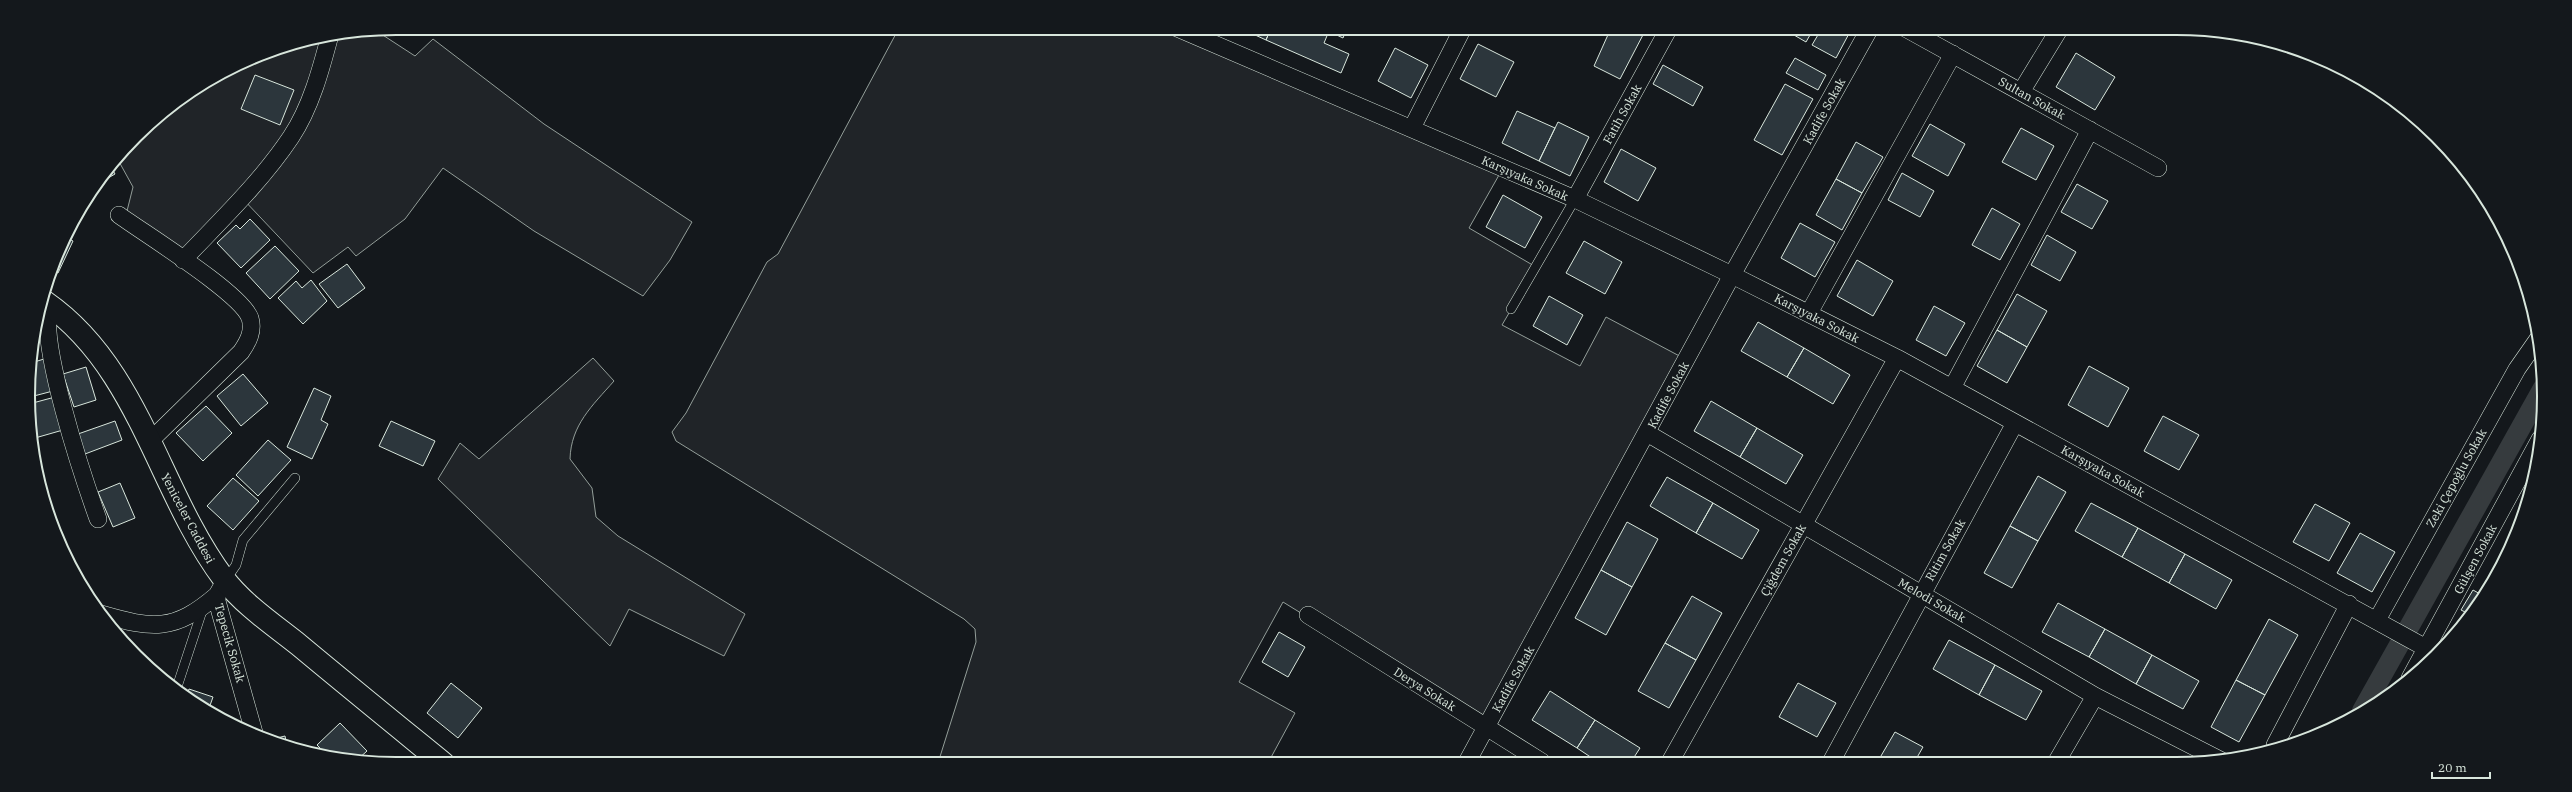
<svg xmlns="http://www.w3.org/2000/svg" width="2572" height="792" font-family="'IBM Plex Serif',serif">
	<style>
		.green { fill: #202428; stroke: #939e99 }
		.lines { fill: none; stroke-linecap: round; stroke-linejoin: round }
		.canal { stroke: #363b3e; stroke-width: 20 }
		.building { fill: #2c363c; stroke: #d8e6dc }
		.lane-casing { stroke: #d8e6dc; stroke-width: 10 }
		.street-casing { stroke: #d8e6dc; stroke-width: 18 }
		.secondary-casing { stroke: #d8e6dc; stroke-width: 24 }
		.lane { stroke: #14181c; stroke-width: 9 }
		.street { stroke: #14181c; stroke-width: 17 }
		.secondary { stroke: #14181c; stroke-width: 22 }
		.labels { text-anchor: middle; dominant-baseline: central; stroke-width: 3; stroke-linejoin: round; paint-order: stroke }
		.street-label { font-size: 12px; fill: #d8e6dc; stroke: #14181c }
		.rim { fill: none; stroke: #d8e6dc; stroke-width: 2 }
	</style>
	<rect width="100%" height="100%" fill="#14181c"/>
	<path class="green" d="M 899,28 L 1177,28 L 1503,168 L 1469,228 L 1536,267 L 1502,325 L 1580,366 L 1606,317 L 1687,360 L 1486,727 L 1283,602 L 1239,682 L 1295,713 L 1268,763 L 938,763 L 976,642 L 975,629 L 964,619 L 676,441 L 672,432 L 686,413 L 767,262 L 778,254 Z
		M 375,30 L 415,56 L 433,39 L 544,124 L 692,222 L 670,260 L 643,296 L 534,231 L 443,168 L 405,219 L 356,256 L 348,247 L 313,273 L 242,198 L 183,260 L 125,219 L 133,187 L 117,158 L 153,119 L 255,56 L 324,35 Z
		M 593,358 L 614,381 C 592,406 571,425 570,459 L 592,488 L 596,517 L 618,536 L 745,614 L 724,656 L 629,609 L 610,646 L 438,479 L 460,443 L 479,459 Z"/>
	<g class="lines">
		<path class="canal" d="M 2362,711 L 2543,388"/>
	</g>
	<path class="building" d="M 1240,28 L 1271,28 L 1266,40 Z
		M 1271,28 L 1322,28 L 1329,31 L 1324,43 L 1349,54 L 1341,73 L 1266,40 Z
		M 1322,28 L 1347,28 L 1343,38 Z
		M 1611,28 L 1640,28 L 1645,31 L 1620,79 L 1594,66 Z
		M 1782,28 L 1814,28 L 1806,42 Z
		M 1822,28 L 1852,28 L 1836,58 L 1812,45 Z
		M 1478,44 L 1514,62 L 1496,97 L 1460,79 Z
		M 1395,48 L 1428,65 L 1411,98 L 1378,81 Z
		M 2076,53 L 2115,77 L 2095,110 L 2056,87 Z
		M 1795,58 L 1826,75 L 1818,90 L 1786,73 Z
		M 1663,65 L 1703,87 L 1693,106 L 1653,84 Z
		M 255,75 L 294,90 L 280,125 L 241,109 Z
		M 1785,84 L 1813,99 L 1782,155 L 1754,140 Z
		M 1517,111 L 1555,128 L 1539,161 L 1502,143 Z
		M 1558,122 L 1589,137 L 1570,176 L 1539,161 Z
		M 1930,124 L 1965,144 L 1948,176 L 1912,156 Z
		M 2021,128 L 2054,146 L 2036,180 L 2002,162 Z
		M 1856,142 L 1883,157 L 1862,193 L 1836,179 Z
		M 1621,149 L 1656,168 L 1638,201 L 1604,182 Z
		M 110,165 L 115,174 L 96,185 L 104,172 Z
		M 1902,173 L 1934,191 L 1920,217 L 1888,200 Z
		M 1836,179 L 1862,193 L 1842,230 L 1816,215 Z
		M 2077,184 L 2108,201 L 2092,229 L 2061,212 Z
		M 1503,195 L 1542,217 L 1525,248 L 1486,227 Z
		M 1992,208 L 2020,224 L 2000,260 L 1972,245 Z
		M 250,219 L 270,240 L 241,268 L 217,243 L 236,225 L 240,229 Z
		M 1800,223 L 1835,242 L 1815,277 L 1781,258 Z
		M 2047,235 L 2076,252 L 2060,281 L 2031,265 Z
		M 65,237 L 73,241 L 58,273 L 54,271 Z
		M 1584,241 L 1622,262 L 1605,294 L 1566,273 Z
		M 275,246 L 299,271 L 270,299 L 246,273 Z
		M 1857,260 L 1893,281 L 1873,316 L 1837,296 Z
		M 347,264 L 365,288 L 338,308 L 319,284 Z
		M 311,280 L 327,301 L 303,324 L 278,298 L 296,281 L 302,288 Z
		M 2017,294 L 2047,311 L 2027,347 L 1997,330 Z
		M 1549,296 L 1583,315 L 1567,345 L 1533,326 Z
		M 1934,306 L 1965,323 L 1946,356 L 1916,340 Z
		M 1758,322 L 1804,348 L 1787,377 L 1741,351 Z
		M 1997,330 L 2027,347 L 2007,383 L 1977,366 Z
		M 1804,348 L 1850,375 L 1833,404 L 1787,377 Z
		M 44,359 L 53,391 L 30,397 L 31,363 Z
		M 2089,366 L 2129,388 L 2108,427 L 2068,405 Z
		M 86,367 L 96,400 L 74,407 L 63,374 Z
		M 243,374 L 268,403 L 241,426 L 217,396 Z
		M 314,388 L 331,396 L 321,420 L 328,424 L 312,459 L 287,447 Z
		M 55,397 L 63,430 L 35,438 L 29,416 L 29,404 Z
		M 1711,401 L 1757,428 L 1740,457 L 1694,431 Z
		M 206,406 L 232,433 L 203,461 L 176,433 Z
		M 2163,416 L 2199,435 L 2179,470 L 2144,451 Z
		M 115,421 L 122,440 L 85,454 L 78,434 Z
		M 391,421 L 435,441 L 423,466 L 379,446 Z
		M 1757,428 L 1803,455 L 1786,484 L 1740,457 Z
		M 268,440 L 291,460 L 258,496 L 236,475 Z
		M 2038,476 L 2066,492 L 2038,541 L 2010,526 Z
		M 1667,477 L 1713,503 L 1696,533 L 1650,506 Z
		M 233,478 L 259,501 L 233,530 L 207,506 Z
		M 120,483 L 135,518 L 113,527 L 98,492 Z
		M 1713,503 L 1759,530 L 1742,559 L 1696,533 Z
		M 2091,503 L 2138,528 L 2122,557 L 2075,531 Z
		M 2315,504 L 2350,523 L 2329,561 L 2293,542 Z
		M 1627,522 L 1658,539 L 1632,587 L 1601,570 Z
		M 2010,526 L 2038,541 L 2012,588 L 1984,573 Z
		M 2138,528 L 2185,554 L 2169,583 L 2122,557 Z
		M 2360,533 L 2395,552 L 2372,592 L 2337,573 Z
		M 2185,554 L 2232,580 L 2216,609 L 2169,583 Z
		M 1601,570 L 1632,587 L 1606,635 L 1575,618 Z
		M 2473,590 L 2482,595 L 2467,613 L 2461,610 Z
		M 1692,596 L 1722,613 L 1696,660 L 1665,643 Z
		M 2058,603 L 2105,629 L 2089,657 L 2042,632 Z
		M 2269,619 L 2298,635 L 2265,695 L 2236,680 Z
		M 2105,629 L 2152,655 L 2136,684 L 2089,657 Z
		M 1279,632 L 1305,647 L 1288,677 L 1262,662 Z
		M 1949,640 L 1995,665 L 1979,695 L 1933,669 Z
		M 1665,643 L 1696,660 L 1669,708 L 1638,691 Z
		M 2152,655 L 2199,681 L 2183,709 L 2136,684 Z
		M 1995,665 L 2042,691 L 2026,720 L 1979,695 Z
		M 2236,680 L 2265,695 L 2239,742 L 2211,727 Z
		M 451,683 L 482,708 L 458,738 L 427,713 Z
		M 1798,683 L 1836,703 L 1817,737 L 1779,717 Z
		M 189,689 L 213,697 L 208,711 L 186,697 Z
		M 1550,691 L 1595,720 L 1577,748 L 1532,720 Z
		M 1595,720 L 1640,748 L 1631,762 L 1598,762 L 1577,748 Z
		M 340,723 L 367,751 L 357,760 L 329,757 L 317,745 Z
		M 1895,732 L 1923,747 L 1915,761 L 1878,761 Z
		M 285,736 L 287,746 L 269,740 Z"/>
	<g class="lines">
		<defs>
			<path id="lane" d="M 1511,309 L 1575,199
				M 225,581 L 236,565 L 243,540 L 295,478
				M 115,631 L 120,620
				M 176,690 L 203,608"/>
			<path id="street" d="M 1177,28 L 1575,199 L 1732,275 L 1897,358 L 2435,653
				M 1905,28 L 2158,168
				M 2021,92 L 2060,28
				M 1412,128 L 1463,28
				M 1575,199 L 1669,28
				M 119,215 C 145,234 241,293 250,318 C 254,331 248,342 241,352 L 150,441
				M 183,260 C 220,221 261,182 291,137 C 311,107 321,69 330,35
				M 50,305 C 37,340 84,480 98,519
				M 1809,313 L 1953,54
				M 1952,388 L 2090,130
				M 1647,433 L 2095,696 L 2222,761
				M 225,581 L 217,595 L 217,601 L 255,736
				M 101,614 C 153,629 174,632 217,595
				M 1308,615 L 1542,762
				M 2377,620 L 2517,369 L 2538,339
				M 2410,678 L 2540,439
				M 2275,745 L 2349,604
				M 2057,761 L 2095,696
				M 1467,762 L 1732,275 L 1870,28
				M 1670,762 L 1897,358
				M 1831,762 L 2015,423"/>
			<path id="secondary" d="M 45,302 C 140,368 158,491 224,579 C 244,605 274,625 299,645 C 347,685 395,724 444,764"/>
		</defs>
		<use href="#lane" class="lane-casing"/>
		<use href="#street" class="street-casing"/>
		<use href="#secondary" class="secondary-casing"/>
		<use href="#lane" class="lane"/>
		<use href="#street" class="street"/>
		<use href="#secondary" class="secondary"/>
	</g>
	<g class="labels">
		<g class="street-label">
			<text transform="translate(2032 98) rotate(29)">Sultan Sokak</text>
			<text transform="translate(1824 111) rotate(-61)">Kadife Sokak</text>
			<text transform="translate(1622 114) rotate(-61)">Fatih Sokak</text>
			<text transform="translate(1525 178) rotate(24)">Karşıyaka Sokak</text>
			<text transform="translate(1817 318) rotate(27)">Karşıyaka Sokak</text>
			<text transform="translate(1668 395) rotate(-62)">Kadife Sokak</text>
			<text transform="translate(2103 471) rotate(29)">Karşıyaka Sokak</text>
			<text transform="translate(2456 478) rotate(-61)">Zeki Çepoğlu Sokak</text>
			<text transform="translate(188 518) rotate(62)">Yeniceler Caddesi</text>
			<text transform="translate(1945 550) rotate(-61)">Ritim Sokak</text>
			<text transform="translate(2475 559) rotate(-62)">Gülşen Sokak</text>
			<text transform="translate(1783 560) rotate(-61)">Çiğdem Sokak</text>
			<text transform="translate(1932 600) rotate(30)">Melodi Sokak</text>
			<text transform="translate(230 643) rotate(74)">Tepecik Sokak</text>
			<text transform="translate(1513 679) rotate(-61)">Kadife Sokak</text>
			<text transform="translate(1425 689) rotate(32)">Derya Sokak</text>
		</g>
	</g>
	<path d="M0 0H2572V792H0ZM396 35H2176A361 361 0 0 1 2537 396V396A361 361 0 0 1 2176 757H396A361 361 0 0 1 35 396V396A361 361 0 0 1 396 35Z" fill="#14181c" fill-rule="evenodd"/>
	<path class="rim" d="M396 35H2176A361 361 0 0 1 2537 396V396A361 361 0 0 1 2176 757H396A361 361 0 0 1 35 396V396A361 361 0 0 1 396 35Z"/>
	<path d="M2432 772v6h58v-6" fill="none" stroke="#d8e6dc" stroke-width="2"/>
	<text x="2438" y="772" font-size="12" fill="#d8e6dc" stroke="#14181c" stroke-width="3" paint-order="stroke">20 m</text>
</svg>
